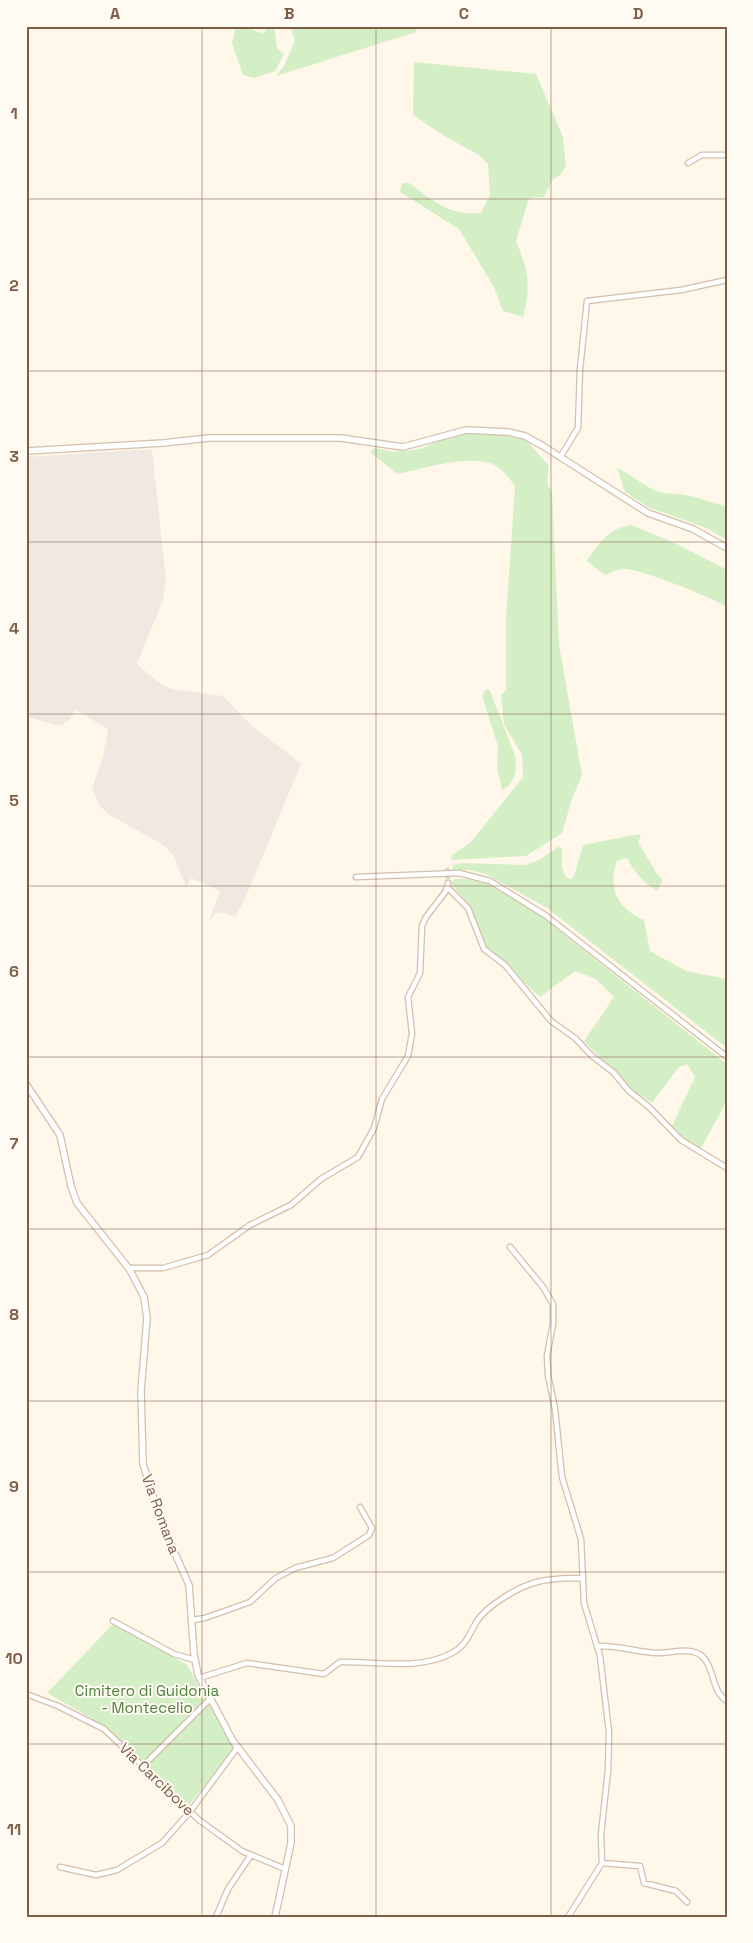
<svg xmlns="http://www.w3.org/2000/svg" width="753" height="1943" font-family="'Space Grotesk',sans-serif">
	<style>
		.industrial { fill: #f0e9e2 }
		.green { fill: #d4efc5 }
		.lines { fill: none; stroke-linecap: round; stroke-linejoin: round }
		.minor-tunnel { stroke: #dfd0c1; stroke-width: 4.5; stroke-dasharray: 4.5 2; stroke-linecap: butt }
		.minor-casing { stroke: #d3bfac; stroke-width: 7 }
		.tertiary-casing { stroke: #d3bfac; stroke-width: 8 }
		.minor { stroke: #fff; stroke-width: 4.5 }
		.tertiary { stroke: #fff; stroke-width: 5.5 }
		.minor-bridge-casing { stroke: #d3bfac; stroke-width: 7; stroke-linecap: butt }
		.minor-bridge { stroke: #fff; stroke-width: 4.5 }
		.grid { fill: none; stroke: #7e5d48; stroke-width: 1; stroke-opacity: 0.55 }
		.labels { text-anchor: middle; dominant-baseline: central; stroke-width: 4; stroke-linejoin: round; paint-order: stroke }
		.street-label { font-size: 15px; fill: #7e5d48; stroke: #fffaf2 }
		.park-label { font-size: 15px; fill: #4c7f3c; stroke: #fffaf2 }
		.neatline { fill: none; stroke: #7e5d48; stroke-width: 2 }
		.grid-label { font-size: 16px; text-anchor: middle; font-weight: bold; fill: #7e5d48 }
	</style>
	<rect width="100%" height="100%" fill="#fff7e9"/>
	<path class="industrial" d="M 152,449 L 166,580 L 163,600 L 137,664 L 158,682 L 171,689 L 223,696 L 250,724 L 301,764 L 244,901 L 235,917 L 222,912 L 217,913 L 209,920 L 220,891 L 191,878 L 186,887 L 173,855 L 165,846 L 108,814 L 99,805 L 92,788 L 103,757 L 108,729 L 76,710 L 68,721 L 61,725 L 55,725 L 26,716 L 26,457 Z"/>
	<path class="green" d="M 236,26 L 252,26 L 253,30 L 264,34 L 267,26 L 274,26 L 277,48 L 284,54 L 275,71 L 254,78 L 243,75 L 232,43 Z
		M 290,26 L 416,26 L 416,32 L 276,76 L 284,66 L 295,41 Z
		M 414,62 L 536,74 L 563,137 L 566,166 L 560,175 L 553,179 L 544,197 L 529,198 L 516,241 C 529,272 531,285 523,317 L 503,311 L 494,287 L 459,229 L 400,192 L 402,183 L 409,183 C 434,201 448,216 481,213 L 490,195 L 488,164 L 479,155 L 446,137 L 413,115 Z
		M 475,430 L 526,440 L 549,466 L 547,482 L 552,493 L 559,645 L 582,775 L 572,799 L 562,833 L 526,856 L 451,860 L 452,855 L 470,843 L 523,777 L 522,755 L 504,724 L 501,695 L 506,690 L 506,618 L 515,487 C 509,477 504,470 494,465 C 472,453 421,469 397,474 L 370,452 L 375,448 L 395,452 L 421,449 L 454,433 Z
		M 617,468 C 631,474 641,484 654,490 C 664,495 675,493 685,495 C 699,497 712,504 727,506 L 727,540 L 706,528 L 648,507 L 625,492 Z
		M 631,525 L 677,544 L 727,570 L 727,607 C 713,598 639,568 624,569 C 618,569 611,573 605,575 L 587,561 C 598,544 609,528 631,525 Z
		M 489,689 L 515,755 C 517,770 516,783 502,790 L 497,767 L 498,746 L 482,696 L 485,690 Z
		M 639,834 L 641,836 L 638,842 L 657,874 L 663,880 L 657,891 C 643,882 635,873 627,858 L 617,861 C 607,888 618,909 644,920 L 650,951 L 686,971 L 727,979 L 727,1048 L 547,908 L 486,874 L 469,870 L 452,871 L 453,865 L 460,863 L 525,865 L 539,860 L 558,847 L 562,848 L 562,867 L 566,877 L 571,879 L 574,876 L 583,845 Z
		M 455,879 L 468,879 L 487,884 L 533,910 L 727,1064 L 727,1101 L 700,1150 L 691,1145 L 672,1126 L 695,1077 L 687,1064 L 678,1068 L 652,1103 L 636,1093 L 584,1041 L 614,997 L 596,979 L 575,971 L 540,997 L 487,948 L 470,906 L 450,883 Z
		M 114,1623 L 187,1665 L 234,1748 L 189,1805 L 105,1726 L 47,1693 Z"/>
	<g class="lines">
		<path class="minor-tunnel" d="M 447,868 L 448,883"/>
		<defs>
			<path id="minor" d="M 688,163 L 702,155 L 727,155
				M 561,456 L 578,428 L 580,369 L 587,301 L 681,290 L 727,280
				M 356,877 L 459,873 L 490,881 L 545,915 L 727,1057
				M 448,888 L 468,908 L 484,949 L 505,965 L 551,1021 L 575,1038 L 592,1056 L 613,1072 L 629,1091 L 649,1107 L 681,1140 L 727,1168
				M 510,1247 L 543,1287 L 553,1304 L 553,1324 L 547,1356 L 548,1375 L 555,1409 L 562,1477 L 581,1539 L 584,1603 L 600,1656 L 609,1732 L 608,1770 L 601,1835 L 602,1863 L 568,1917
				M 129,1268 L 163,1268 L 208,1255 L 250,1225 L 291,1205 L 321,1179 L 358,1157 L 374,1128 L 382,1099 L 408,1056 L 412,1034 L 408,997 L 420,973 L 422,926 L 426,917 L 446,891 L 448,883
				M 192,1620 L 205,1618 L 250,1602 L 276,1578 L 295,1568 L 333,1558 L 369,1535 L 372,1528 L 360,1507
				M 113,1621 L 174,1654 L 195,1660
				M 597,1646 C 617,1645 637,1652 658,1653 C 672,1653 692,1646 703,1657 C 715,1669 711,1691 727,1701
				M 199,1678 L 247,1663 L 324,1674 L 340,1662 C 375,1661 419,1671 452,1653 C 467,1645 469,1634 477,1621 C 483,1612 491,1606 500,1600 C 529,1580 547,1578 582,1578
				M 26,1694 L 58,1706 L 104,1729 L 199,1820 L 242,1851 L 285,1869
				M 146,1763 L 210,1699
				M 192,1809 L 237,1748
				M 602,1863 L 640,1866 L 644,1883 L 676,1891 L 687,1902
				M 60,1867 L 96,1875 L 117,1870 L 162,1843 L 187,1815
				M 216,1917 L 228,1889 L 251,1855"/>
			<path id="tertiary" d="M 26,451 L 163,443 L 209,438 L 341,438 L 403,447 L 466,430 L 508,432 L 525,436 L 543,446 L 648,513 L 693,529 L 727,548
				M 26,1084 L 60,1135 L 71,1186 L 77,1203 L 130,1270 L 144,1297 L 147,1318 L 141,1391 L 143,1464 L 161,1522 L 189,1585 L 194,1654 L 198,1675 L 233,1741 L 278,1800 L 291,1826 L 291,1843 L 275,1917"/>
		</defs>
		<use href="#minor" class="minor-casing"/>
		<use href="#tertiary" class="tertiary-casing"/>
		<use href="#minor" class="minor"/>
		<use href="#tertiary" class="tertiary"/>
		<defs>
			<path id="minor-bridge" d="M 187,1815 L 192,1809"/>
		</defs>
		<use href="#minor-bridge" class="minor-bridge-casing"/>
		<use href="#minor-bridge" class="minor-bridge"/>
	</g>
	<path class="grid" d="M 202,26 L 202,1917M 376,26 L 376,1917M 551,26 L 551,1917M 26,199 L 727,199M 26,371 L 727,371M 26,542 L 727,542M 26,714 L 727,714M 26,886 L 727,886M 26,1057 L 727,1057M 26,1229 L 727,1229M 26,1401 L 727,1401M 26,1572 L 727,1572M 26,1744 L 727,1744"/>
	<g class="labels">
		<g class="street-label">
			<text transform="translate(161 1514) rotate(70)">Via Romana</text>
			<text transform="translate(157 1779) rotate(44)">Via Carcibove</text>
		</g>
		<g class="park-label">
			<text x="147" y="1690">Cimitero di Guidonia<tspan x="147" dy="17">- Montecelio</tspan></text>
		</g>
	</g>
	<rect width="753" height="1943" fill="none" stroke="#fffaf2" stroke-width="55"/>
	<rect x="28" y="28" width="698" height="1888" class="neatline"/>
	<g class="grid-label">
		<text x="115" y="19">A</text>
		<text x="289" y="19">B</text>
		<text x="464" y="19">C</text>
		<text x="638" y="19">D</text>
		<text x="14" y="119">1</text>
		<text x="14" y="291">2</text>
		<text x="14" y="462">3</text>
		<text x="14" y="634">4</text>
		<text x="14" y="806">5</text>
		<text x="14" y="977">6</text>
		<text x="14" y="1149">7</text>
		<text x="14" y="1320">8</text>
		<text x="14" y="1492">9</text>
		<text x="14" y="1664">10</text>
		<text x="14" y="1835">11</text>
	</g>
</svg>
